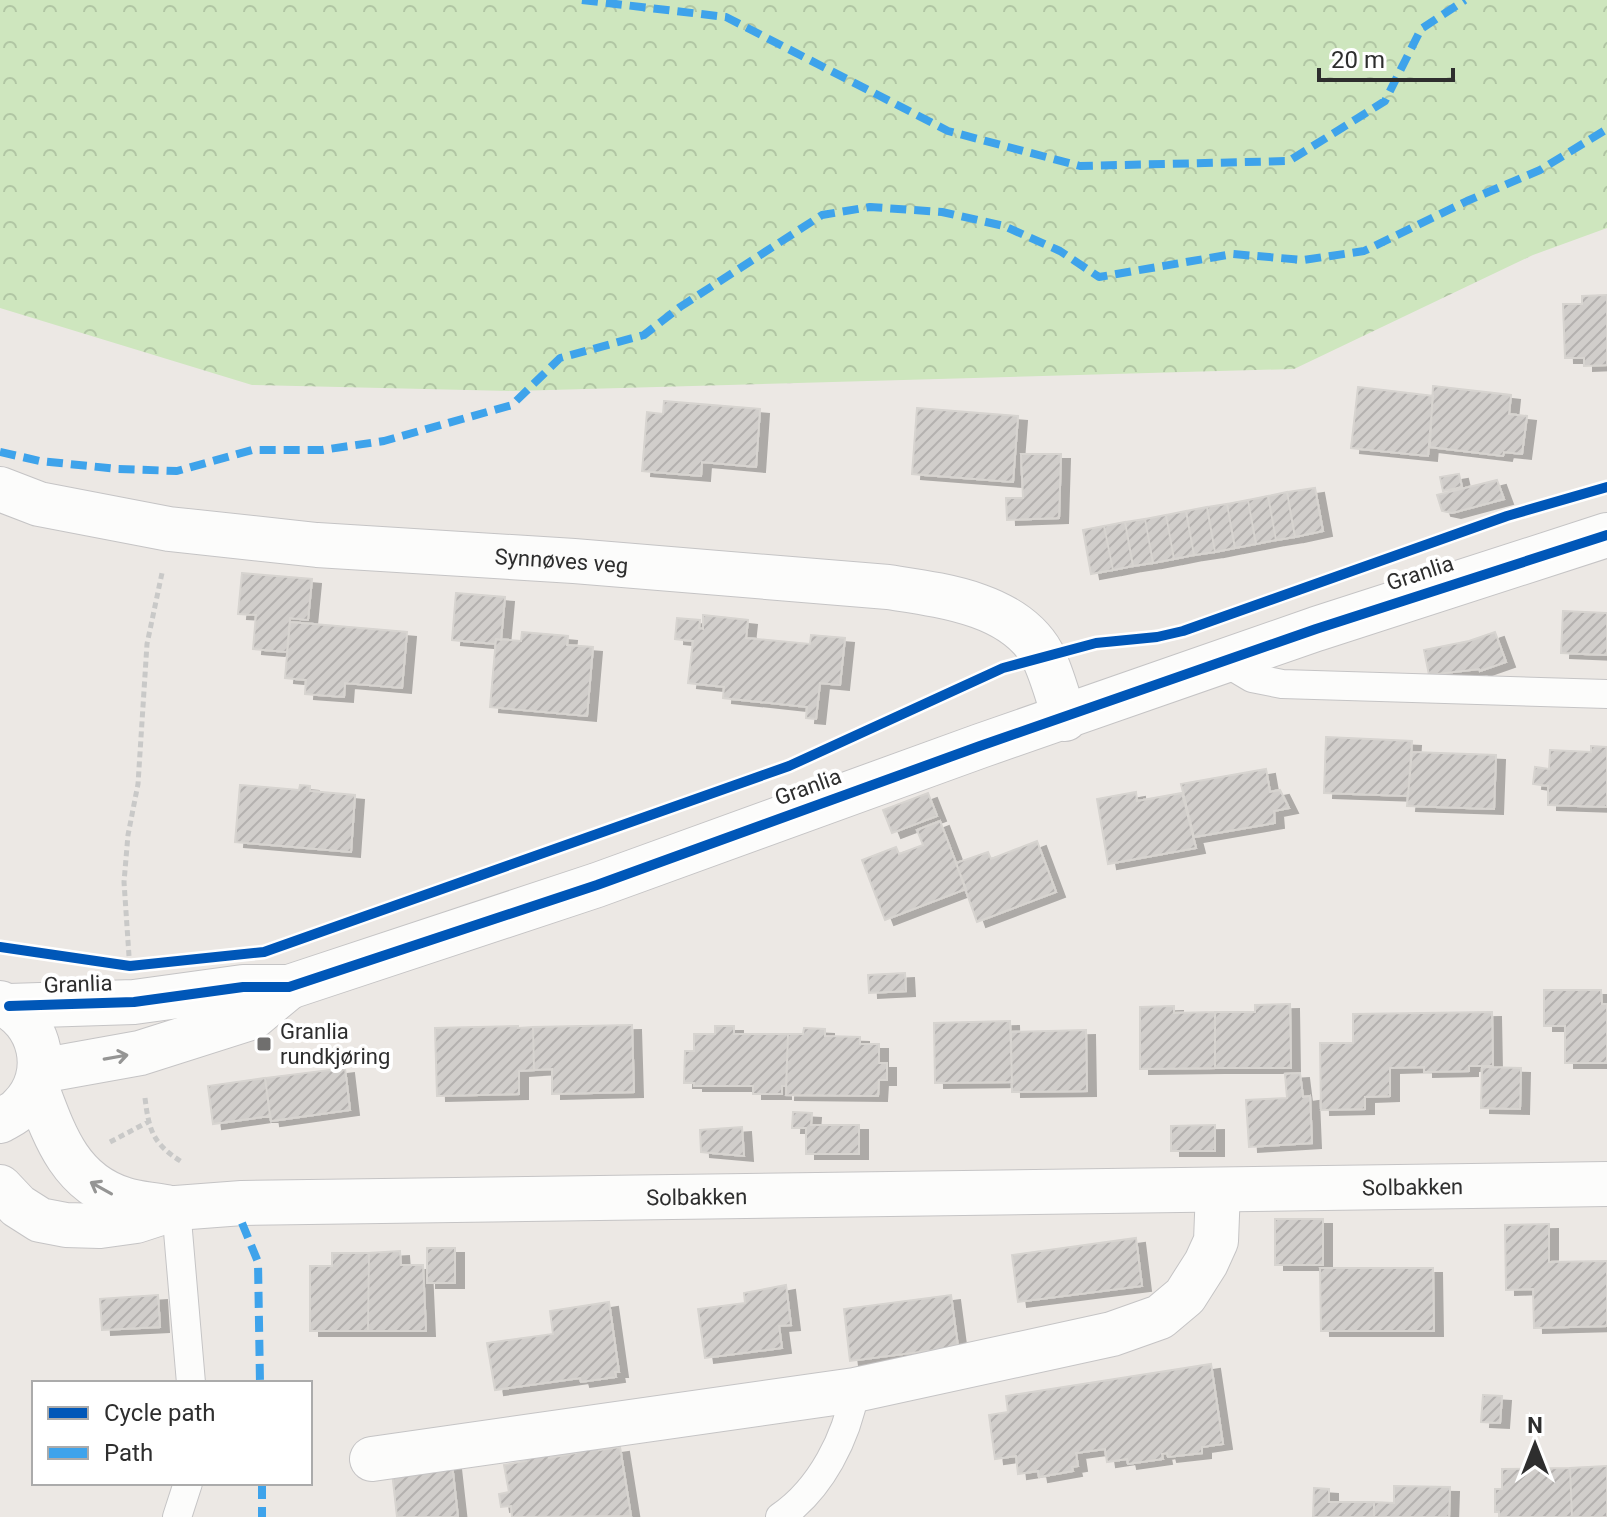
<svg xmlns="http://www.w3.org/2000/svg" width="1607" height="1517" font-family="Roboto,sans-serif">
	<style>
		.forest { fill: url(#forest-crowns) }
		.building { fill: url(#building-hatch); stroke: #d7d4d0; stroke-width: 2; filter: url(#shadow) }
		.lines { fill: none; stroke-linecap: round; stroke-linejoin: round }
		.service-casing { stroke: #c5c4c5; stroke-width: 30 }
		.minor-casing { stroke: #c5c4c5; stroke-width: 46 }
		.tertiary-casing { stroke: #c5c4c5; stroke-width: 46 }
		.path { stroke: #c9c9c8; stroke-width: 5; stroke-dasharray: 6 4; stroke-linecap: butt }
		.service { stroke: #fcfcfb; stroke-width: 28 }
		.minor { stroke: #fcfcfb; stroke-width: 44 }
		.tertiary { stroke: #fcfcfb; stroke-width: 44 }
		.quiet { stroke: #3ea3eb; stroke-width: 8; stroke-dasharray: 16 8; stroke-linecap: butt }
		.cycleway-casing { stroke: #fff; stroke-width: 15 }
		.cycleway { stroke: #0057b8; stroke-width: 10 }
		.oneway { stroke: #959594 }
		.poi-dot { fill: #706f6e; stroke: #fff; stroke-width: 3 }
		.labels { text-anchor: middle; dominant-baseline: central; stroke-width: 8; stroke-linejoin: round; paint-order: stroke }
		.street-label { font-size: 22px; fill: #2e2e2e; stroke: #fff }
		.poi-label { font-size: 22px; fill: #2e2e2e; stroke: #fff; text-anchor: start }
	</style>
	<defs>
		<pattern id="forest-crowns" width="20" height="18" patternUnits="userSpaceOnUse" patternTransform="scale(2)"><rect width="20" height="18" fill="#cee6be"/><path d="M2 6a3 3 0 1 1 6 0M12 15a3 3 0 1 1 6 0" fill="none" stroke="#b1c6a4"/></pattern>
		<pattern id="building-hatch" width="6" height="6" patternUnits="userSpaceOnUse" patternTransform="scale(2)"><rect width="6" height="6" fill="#d1cecb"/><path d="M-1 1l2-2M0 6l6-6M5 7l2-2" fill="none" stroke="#b4b1af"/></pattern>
		<filter id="shadow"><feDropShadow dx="9" dy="5" stdDeviation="0" flood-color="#0004"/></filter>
	</defs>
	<rect width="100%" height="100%" fill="#ece8e4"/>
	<path class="forest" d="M 0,0 L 1607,0 L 1607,228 L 1533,255 L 1294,369 L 514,391 L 252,385 L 0,308 Z"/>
	<path class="building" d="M 1607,295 L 1607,365 L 1584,366 L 1584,358 L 1565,358 L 1563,304 L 1582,304 L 1582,296 Z
		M 1433,386 L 1511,395 L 1509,414 L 1527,416 L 1522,454 L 1504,452 L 1503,456 L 1430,447 Z
		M 1358,387 L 1433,396 L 1428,456 L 1351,448 Z
		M 664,401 L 760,409 L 756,467 L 702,462 L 701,476 L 642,471 L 647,412 L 663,414 Z
		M 917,408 L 1018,416 L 1013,482 L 912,474 Z
		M 1021,454 L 1061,454 L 1059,518 L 1007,520 L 1006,498 L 1023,498 Z
		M 1459,474 L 1462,487 L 1443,491 L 1440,477 Z
		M 1497,480 L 1504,499 L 1452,513 L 1442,511 L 1437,495 Z
		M 1315,488 L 1323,531 L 1295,537 L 1287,492 Z
		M 1287,492 L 1295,537 L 1276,540 L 1268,496 Z
		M 1268,496 L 1276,540 L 1256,544 L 1248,500 Z
		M 1248,500 L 1256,544 L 1235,548 L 1227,504 Z
		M 1227,504 L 1235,548 L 1215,552 L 1207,507 Z
		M 1207,507 L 1215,552 L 1194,555 L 1186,511 Z
		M 1186,511 L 1194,555 L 1174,559 L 1166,515 Z
		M 1166,515 L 1174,559 L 1153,563 L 1145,519 Z
		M 1145,519 L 1153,563 L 1133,566 L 1125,522 Z
		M 1125,522 L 1133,566 L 1113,570 L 1104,526 Z
		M 1104,526 L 1113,570 L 1091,574 L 1083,530 Z
		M 242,573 L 312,579 L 308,620 L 290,618 L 287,652 L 253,649 L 256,615 L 238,614 Z
		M 456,593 L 505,597 L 501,640 L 496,639 L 495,644 L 452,640 Z
		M 1563,611 L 1607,613 L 1607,655 L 1561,653 Z
		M 703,615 L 748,620 L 746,638 L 810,644 L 811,635 L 845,638 L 840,685 L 820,683 L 816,719 L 806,718 L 807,707 L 723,698 L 724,687 L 688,683 L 693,641 L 675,639 L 677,618 L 700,620 L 699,628 L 703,629 Z
		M 290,622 L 407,632 L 402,688 L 345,683 L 344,697 L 305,694 L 306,680 L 285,678 Z
		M 522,632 L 568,636 L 567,645 L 593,647 L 587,716 L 490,707 L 496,639 L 521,641 Z
		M 1495,632 L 1506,662 L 1480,671 L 1479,669 L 1429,675 L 1424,650 L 1469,641 Z
		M 1326,737 L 1412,741 L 1408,796 L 1324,793 Z
		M 1591,746 L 1607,747 L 1607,807 L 1548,805 L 1548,786 L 1533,784 L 1535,767 L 1549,769 L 1550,750 L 1591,752 Z
		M 1412,752 L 1496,755 L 1494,809 L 1407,806 Z
		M 1266,769 L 1270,792 L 1280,790 L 1289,808 L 1274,811 L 1275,823 L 1194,837 L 1181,784 Z
		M 240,785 L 299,790 L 300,785 L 310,786 L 310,791 L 355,795 L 351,852 L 235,842 Z
		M 1136,792 L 1137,801 L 1182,793 L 1196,848 L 1108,864 L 1097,799 Z
		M 928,793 L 937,816 L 892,833 L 883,810 Z
		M 940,821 L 966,889 L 885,920 L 862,860 L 896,847 L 899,854 L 923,845 L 917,830 Z
		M 1037,841 L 1056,892 L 977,922 L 956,863 L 988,852 L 991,859 Z
		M 905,973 L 906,991 L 869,993 L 868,975 Z
		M 1544,990 L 1601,990 L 1602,1004 L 1607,1004 L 1607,1063 L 1565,1063 L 1565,1026 L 1544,1026 Z
		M 1290,1004 L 1291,1068 L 1215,1068 L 1215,1012 L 1255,1012 L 1255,1005 Z
		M 1174,1006 L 1174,1013 L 1215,1012 L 1215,1068 L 1140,1069 L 1140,1007 Z
		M 1492,1012 L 1493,1066 L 1469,1066 L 1469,1071 L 1424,1072 L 1424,1067 L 1390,1068 L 1390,1096 L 1365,1097 L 1365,1109 L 1321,1110 L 1320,1043 L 1353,1043 L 1353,1014 Z
		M 1010,1021 L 1012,1082 L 935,1083 L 934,1023 Z
		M 632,1025 L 634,1092 L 552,1094 L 552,1069 L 534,1070 L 533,1027 Z
		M 518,1026 L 518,1028 L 533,1027 L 534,1070 L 519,1071 L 519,1094 L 437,1096 L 435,1028 Z
		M 715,1026 L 734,1026 L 734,1034 L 788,1034 L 786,1086 L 782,1086 L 782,1094 L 753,1094 L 753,1086 L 694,1086 L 694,1083 L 684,1083 L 685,1051 L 694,1051 L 694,1034 L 715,1034 Z
		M 804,1028 L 825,1029 L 825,1036 L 860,1037 L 860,1044 L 879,1044 L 879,1063 L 887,1063 L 887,1080 L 879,1080 L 878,1096 L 786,1095 L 788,1034 L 803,1034 Z
		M 1086,1030 L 1087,1091 L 1012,1092 L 1011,1032 Z
		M 1482,1067 L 1521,1068 L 1520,1109 L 1481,1108 Z
		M 345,1068 L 350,1110 L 271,1121 L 265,1078 Z
		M 1300,1073 L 1303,1097 L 1310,1096 L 1312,1143 L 1249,1147 L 1246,1100 L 1287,1098 L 1285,1074 Z
		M 265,1078 L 270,1116 L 213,1124 L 208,1086 Z
		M 793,1112 L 812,1113 L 811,1125 L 859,1125 L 859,1154 L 806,1154 L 806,1128 L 792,1128 Z
		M 1215,1125 L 1215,1151 L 1171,1151 L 1171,1126 Z
		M 742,1127 L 744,1156 L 701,1152 L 700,1130 Z
		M 1275,1219 L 1323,1219 L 1323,1265 L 1275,1265 Z
		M 1549,1224 L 1549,1262 L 1607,1261 L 1607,1326 L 1534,1328 L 1533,1289 L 1506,1290 L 1505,1225 Z
		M 1136,1238 L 1142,1286 L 1018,1302 L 1012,1255 Z
		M 427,1248 L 455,1248 L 455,1283 L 427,1283 Z
		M 400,1251 L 401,1265 L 423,1265 L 426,1331 L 368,1331 L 369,1253 Z
		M 332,1253 L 369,1253 L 368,1331 L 310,1331 L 310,1266 L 332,1266 Z
		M 1320,1268 L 1433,1268 L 1434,1331 L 1321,1331 Z
		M 786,1285 L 791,1325 L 779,1326 L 782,1348 L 705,1358 L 698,1309 L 745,1303 L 744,1293 Z
		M 158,1295 L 160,1327 L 102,1330 L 100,1299 Z
		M 951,1295 L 958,1347 L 850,1361 L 844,1309 Z
		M 609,1302 L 619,1372 L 615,1372 L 616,1377 L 581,1382 L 580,1378 L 495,1390 L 487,1343 L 553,1334 L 550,1311 Z
		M 1211,1364 L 1223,1444 L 1202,1447 L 1202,1453 L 1168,1457 L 1167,1453 L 1162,1454 L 1163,1459 L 1128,1464 L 1127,1459 L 1107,1462 L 1105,1449 L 1076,1453 L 1078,1466 L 1072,1467 L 1073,1471 L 1039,1477 L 1038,1471 L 1018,1474 L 1016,1456 L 995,1459 L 989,1415 L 1008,1412 L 1006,1396 Z
		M 1483,1395 L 1502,1396 L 1500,1423 L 1481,1422 Z
		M 598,1444 L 599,1450 L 620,1447 L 631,1516 L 512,1517 L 511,1506 L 501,1507 L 499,1494 L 509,1492 L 504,1465 L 526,1461 L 525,1456 L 548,1452 L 549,1458 L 576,1453 L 575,1448 Z
		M 451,1455 L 458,1517 L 397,1517 L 392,1472 Z
		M 1607,1466 L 1607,1517 L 1572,1517 L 1570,1468 Z
		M 1570,1468 L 1572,1517 L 1499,1517 L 1499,1512 L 1495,1512 L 1495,1489 L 1502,1489 L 1502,1469 Z
		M 1394,1486 L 1450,1487 L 1449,1517 L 1374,1517 L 1374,1502 L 1394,1503 Z
		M 1314,1488 L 1329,1489 L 1329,1502 L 1374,1502 L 1374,1517 L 1313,1517 Z"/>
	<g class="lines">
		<defs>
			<path id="service" d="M 1225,662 L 1252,678 L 1282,684 L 1607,694
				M 176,1208 L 191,1383
				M 177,1517 L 188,1483
				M 780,1517 C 821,1489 847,1437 855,1390"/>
			<g id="minor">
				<path id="s1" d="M 0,489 L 39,504 L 169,529 L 317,545 L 574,561 L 888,587 C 940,595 1013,603 1042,654 C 1052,673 1058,698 1065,719"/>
				<path d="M 372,1459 L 855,1390 L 1112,1334 L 1160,1317 L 1185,1296 L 1206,1263 L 1216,1241 L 1218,1190"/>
			</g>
			<g id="tertiary">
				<path d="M 0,1003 C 41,1019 54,1075 21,1107 C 16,1113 7,1117 0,1121"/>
				<path d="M 9,1006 L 134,1002 L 243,987 L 289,987 L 597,885 L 980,746 L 1316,629 L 1607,535"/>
				<path d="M 40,1071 L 140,1053 L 253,1017 L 289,987"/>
				<path d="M 36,1086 C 54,1134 69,1182 123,1199 C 136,1204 152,1204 166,1207"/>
				<path id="s2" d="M 0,1187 L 18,1206 L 40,1220 L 66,1225 L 100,1226 L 136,1221 L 176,1208 L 242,1203 L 1607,1184"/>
			</g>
		</defs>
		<use href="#service" class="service-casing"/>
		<use href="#minor" class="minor-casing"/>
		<use href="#tertiary" class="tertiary-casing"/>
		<path class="path" d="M 129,956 L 124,882 L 128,835 L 138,784 L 147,644 L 162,573
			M 145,1098 C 149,1131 153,1144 182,1162
			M 110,1142 L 148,1122"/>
		<use href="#service" class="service"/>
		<use href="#minor" class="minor"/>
		<use href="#tertiary" class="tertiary"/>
		<path class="quiet" d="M 582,0 L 726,17 L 948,131 L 1080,166 L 1289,161 L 1385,101 L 1421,29 L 1465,0
			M 0,452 L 40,461 L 118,469 L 177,471 L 252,450 L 322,450 L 384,441 L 512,405 L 560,358 L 644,335 L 680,307 L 822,215 L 870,207 L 942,212 L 1004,226 L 1060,251 L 1099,277 L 1233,254 L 1303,260 L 1364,251 L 1467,201 L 1540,170 L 1607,129
			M 242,1223 L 258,1262 L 260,1383
			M 262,1483 L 262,1517"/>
		<defs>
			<path id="cycleway" d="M 0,947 L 130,966 L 264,952 L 789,766 L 1003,668 L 1096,643 L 1157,637 L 1183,631 L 1507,516 L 1607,487
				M 9,1006 L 134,1002 L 243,987 L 289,987 L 597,885 L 980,746 L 1316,629 L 1607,535"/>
		</defs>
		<use href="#cycleway" class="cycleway-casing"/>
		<use href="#cycleway" class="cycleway"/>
	</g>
	<defs><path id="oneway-shaft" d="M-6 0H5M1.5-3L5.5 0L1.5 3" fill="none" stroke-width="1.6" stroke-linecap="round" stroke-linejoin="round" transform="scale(2)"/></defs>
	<g class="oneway">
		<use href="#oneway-shaft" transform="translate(116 1057) rotate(-10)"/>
		<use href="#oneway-shaft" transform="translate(101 1188) rotate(-151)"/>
	</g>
	<rect class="poi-dot" x="256" y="1036" width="16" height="16" rx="4"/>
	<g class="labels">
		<g class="street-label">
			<text stroke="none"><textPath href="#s1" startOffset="568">Synnøves veg</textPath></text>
			<text transform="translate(1420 573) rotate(-18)">Granlia</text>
			<text transform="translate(808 787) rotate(-20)">Granlia</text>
			<text transform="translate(78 984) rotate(-2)">Granlia</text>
			<text stroke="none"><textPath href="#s2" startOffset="1428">Solbakken</textPath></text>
			<text stroke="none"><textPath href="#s2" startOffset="712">Solbakken</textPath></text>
		</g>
		<g class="poi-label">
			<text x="280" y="1031">Granlia<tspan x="280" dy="25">rundkjøring</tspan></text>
		</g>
	</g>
	<rect x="32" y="1381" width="280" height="104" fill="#ffffff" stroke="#ababab" stroke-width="2"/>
	<rect x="48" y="1407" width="40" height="12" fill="#0057b8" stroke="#ababab" stroke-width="2"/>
	<text x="104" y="1421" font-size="24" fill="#2e2e2e">Cycle path</text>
	<rect x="48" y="1447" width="40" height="12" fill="#3ea3eb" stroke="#ababab" stroke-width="2"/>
	<text x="104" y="1461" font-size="24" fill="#2e2e2e">Path</text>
	<g transform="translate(1535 1445)" stroke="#ffffff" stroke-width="6" paint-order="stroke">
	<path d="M0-6L14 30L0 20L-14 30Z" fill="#2e2e2e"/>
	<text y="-12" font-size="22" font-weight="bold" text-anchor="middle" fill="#2e2e2e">N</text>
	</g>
	<path d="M1319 68v12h134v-12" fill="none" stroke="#2e2e2e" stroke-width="4"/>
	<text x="1331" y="68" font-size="24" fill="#2e2e2e" stroke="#ffffff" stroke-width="6" paint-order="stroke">20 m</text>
</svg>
